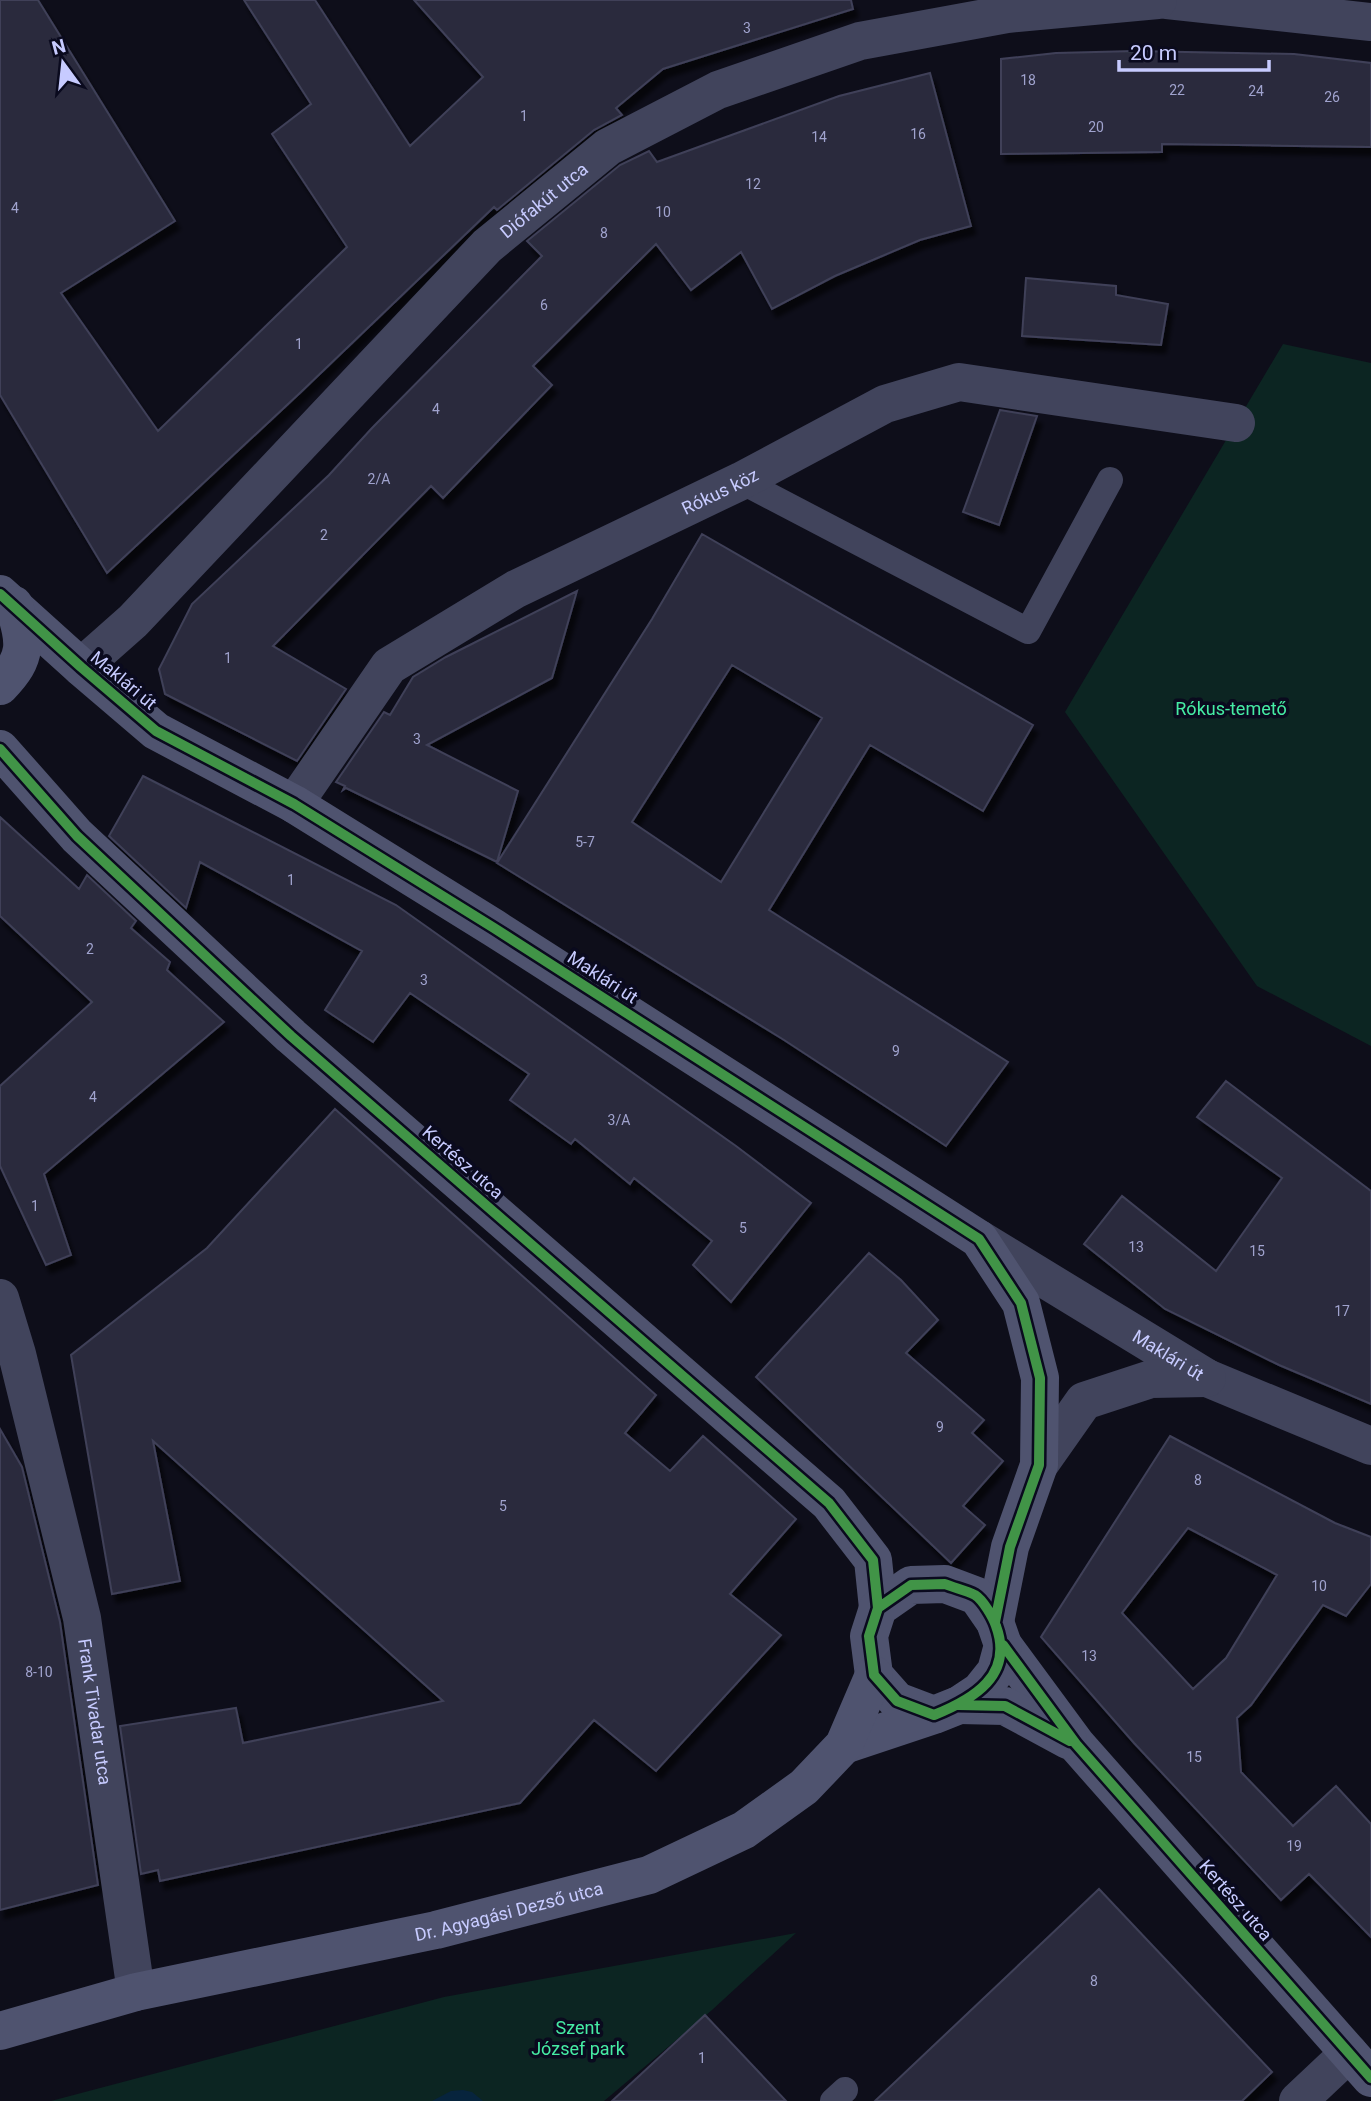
<svg xmlns="http://www.w3.org/2000/svg" width="1371" height="2101" font-family="Roboto,sans-serif">
	<style>
		.green { fill: #0c2522 }
		.water { fill: #07243d }
		.building { fill: #2b2c3d; stroke: #3f4059; stroke-width: 2; fill-rule: evenodd; filter: url(#shadow) }
		.lines { fill: none; stroke-linecap: round; stroke-linejoin: round }
		.lane { stroke: #41445c; stroke-width: 26 }
		.street { stroke: #41445c; stroke-width: 38 }
		.secondary { stroke: #4f536f; stroke-width: 38 }
		.cycleway-casing { stroke: #0a0a1e; stroke-width: 15 }
		.cycleway { stroke: #419447; stroke-width: 10 }
		.labels { text-anchor: middle; dominant-baseline: central; stroke-width: 7; stroke-linejoin: round; paint-order: stroke }
		.number-label { font-size: 14px; fill: #a0a3ce }
		.street-label { font-size: 18px; fill: #c7cbff; stroke: #0a0a1e }
		.park-label { font-size: 18px; fill: #46eca4; stroke: #0a0a1e }
	</style>
	<defs>
		<filter id="shadow"><feDropShadow dx="4.5" dy="8" stdDeviation="2" flood-color="#0009"/></filter>
	</defs>
	<rect width="100%" height="100%" fill="#0e0e1a"/>
	<path class="green" d="M 1283,344 L 1371,363 L 1371,1046 L 1257,986 L 1065,712 Z
		M 796,1933 L 712,2010 L 604,2101 L 51,2101 L 444,1997 Z"/>
	<path class="water" d="M 463,2090 L 472,2092 L 483,2101 L 432,2101 L 451,2091 Z"/>
	<path class="building" d="M 0,0 L 38,0 L 175,221 L 61,293 L 158,431 L 347,247 L 272,134 L 311,104 L 244,0 L 315,0 L 410,146 L 483,77 L 414,0 L 851,0 L 853,9 L 663,69 L 616,108 L 622,115 L 594,130 L 497,210 L 494,207 L 301,392 L 107,573 L 0,395 Z
		M 1135,51 L 1294,54 L 1371,63 L 1371,147 L 1162,144 L 1162,152 L 1001,154 L 1001,59 L 1056,53 Z
		M 930,73 L 971,226 L 920,240 L 835,276 L 772,309 L 741,252 L 691,290 L 656,244 L 533,366 L 552,385 L 443,498 L 431,486 L 273,646 L 346,689 L 297,761 L 165,694 L 159,669 L 192,604 L 329,475 L 372,428 L 542,256 L 527,241 L 620,165 L 649,151 L 657,162 L 839,96 Z
		M 1026,278 L 1116,286 L 1116,295 L 1168,304 L 1161,345 L 1022,336 Z
		M 1000,410 L 1037,416 L 999,525 L 963,512 Z
		M 702,534 L 1033,725 L 983,811 L 870,745 L 769,910 L 1008,1062 L 946,1146 L 784,1040 L 497,863 L 652,619 ZM 732,665 L 822,718 L 721,882 L 632,822 Z
		M 577,591 L 552,678 L 427,745 L 518,791 L 497,862 L 346,788 L 343,790 L 345,786 L 336,782 L 384,712 L 390,715 L 413,677 L 446,657 Z
		M 143,776 L 396,905 L 736,1146 L 811,1203 L 731,1302 L 693,1265 L 712,1241 L 634,1178 L 630,1184 L 575,1139 L 571,1144 L 510,1100 L 529,1074 L 410,993 L 373,1042 L 325,1010 L 362,951 L 200,862 L 186,908 L 109,836 Z
		M 0,817 L 79,889 L 87,875 L 136,921 L 131,928 L 170,962 L 167,970 L 224,1022 L 44,1174 L 71,1255 L 46,1265 L 0,1166 L 0,1086 L 92,1002 L 0,916 Z
		M 1226,1081 L 1371,1191 L 1371,1404 L 1279,1365 L 1165,1309 L 1084,1244 L 1122,1196 L 1216,1271 L 1282,1178 L 1197,1117 Z
		M 335,1109 L 656,1395 L 625,1433 L 670,1471 L 703,1436 L 796,1519 L 730,1594 L 781,1635 L 656,1771 L 594,1720 L 520,1803 L 160,1881 L 158,1870 L 141,1874 L 120,1726 L 236,1708 L 243,1743 L 443,1701 L 153,1441 L 180,1581 L 112,1594 L 71,1355 L 207,1248 Z
		M 869,1253 L 901,1280 L 938,1320 L 906,1353 L 984,1420 L 972,1433 L 1003,1461 L 963,1506 L 985,1525 L 951,1563 L 756,1377 Z
		M 0,1429 L 22,1467 L 60,1622 L 98,1885 L 0,1910 Z
		M 1170,1436 L 1335,1523 L 1371,1537 L 1371,1584 L 1346,1616 L 1323,1605 L 1251,1705 L 1237,1718 L 1241,1772 L 1293,1826 L 1336,1786 L 1371,1824 L 1371,1937 L 1309,1874 L 1281,1900 L 1134,1743 L 1041,1637 ZM 1188,1528 L 1277,1575 L 1226,1658 L 1193,1689 L 1122,1613 Z
		M 1099,1889 L 1272,2072 L 1242,2101 L 875,2101 Z
		M 705,2015 L 786,2101 L 612,2101 Z"/>
	<g class="lines">
		<path class="lane" d="M 741,481 L 1028,631 L 1110,480
			M 833,2101 L 845,2090"/>
		<g class="street">
			<path d="M 1167,0 L 1371,22"/>
			<path id="s1" d="M 81,667 L 133,621 L 487,246 L 608,147 L 718,90 L 860,41 L 1007,14 L 1158,0"/>
			<path id="s2" d="M 294,804 L 389,666 L 516,589 L 741,481 L 885,404 L 959,382 L 1236,423"/>
			<path id="s3" d="M 979,1239 L 1207,1378 L 1371,1446"/>
			<path id="s4" d="M 0,1298 L 17,1354 L 82,1618 L 136,1992"/>
			<path d="M 1039,1465 L 1084,1401 L 1151,1379 L 1207,1378"/>
			<path d="M 1298,2101 L 1349,2053"/>
		</g>
		<g class="secondary">
			<path d="M 0,594 L 81,667 L 156,731 L 294,804 L 494,928 L 979,1239 L 1021,1303 L 1040,1378 L 1039,1465 L 1010,1547 L 995,1622"/>
			<path d="M 0,686 C 29,656 25,643 14,605"/>
			<path d="M 0,749 L 77,836 L 291,1036 L 829,1503 L 873,1560 L 878,1608"/>
			<path d="M 1003,1645 L 1076,1744 L 1371,2078"/>
			<path d="M 959,1705 L 1005,1706 L 1068,1740"/>
			<path d="M 844,1745 L 934,1715 L 959,1705 L 980,1691 L 996,1671 L 1003,1645 L 995,1622 L 977,1596 L 945,1584 L 911,1585 L 878,1608 L 869,1636 L 874,1675 L 897,1701 L 934,1715"/>
			<path id="s5" d="M 0,2031 L 136,1992 L 436,1930 L 649,1875 L 744,1830 L 804,1787 L 844,1745 L 874,1675"/>
		</g>
		<defs>
			<path id="cycleway" d="M 0,594 L 81,667 L 156,731 L 294,804 L 494,928 L 979,1239 L 1021,1303 L 1040,1378 L 1039,1465 L 1010,1547 L 995,1622
				M 0,749 L 77,836 L 291,1036 L 829,1503 L 873,1560 L 878,1608
				M 945,1584 C 954,1588 966,1590 975,1595 C 983,1600 993,1617 996,1626 C 1014,1675 974,1699 934,1715 L 897,1701 L 874,1675 L 869,1636 L 878,1608 L 911,1585 Z
				M 1003,1645 L 1076,1744 L 1371,2078
				M 959,1705 L 1005,1706 L 1070,1741"/>
		</defs>
		<use href="#cycleway" class="cycleway-casing"/>
		<use href="#cycleway" class="cycleway"/>
	</g>
	<g class="labels">
		<g class="number-label">
			<text x="747" y="28">3</text>
			<text x="1028" y="80">18</text>
			<text x="1177" y="90">22</text>
			<text x="1256" y="91">24</text>
			<text x="1332" y="97">26</text>
			<text x="524" y="116">1</text>
			<text x="1096" y="127">20</text>
			<text x="918" y="134">16</text>
			<text x="819" y="137">14</text>
			<text x="753" y="184">12</text>
			<text x="15" y="208">4</text>
			<text x="663" y="212">10</text>
			<text x="604" y="233">8</text>
			<text x="544" y="305">6</text>
			<text x="299" y="344">1</text>
			<text x="436" y="409">4</text>
			<text x="379" y="479">2/A</text>
			<text x="324" y="535">2</text>
			<text x="228" y="658">1</text>
			<text x="417" y="739">3</text>
			<text x="585" y="842">5-7</text>
			<text x="291" y="880">1</text>
			<text x="90" y="949">2</text>
			<text x="424" y="980">3</text>
			<text x="896" y="1051">9</text>
			<text x="93" y="1097">4</text>
			<text x="619" y="1120">3/A</text>
			<text x="35" y="1206">1</text>
			<text x="743" y="1228">5</text>
			<text x="1136" y="1247">13</text>
			<text x="1257" y="1251">15</text>
			<text x="1342" y="1311">17</text>
			<text x="940" y="1427">9</text>
			<text x="1198" y="1480">8</text>
			<text x="503" y="1506">5</text>
			<text x="1319" y="1586">10</text>
			<text x="1089" y="1656">13</text>
			<text x="39" y="1672">8-10</text>
			<text x="1194" y="1757">15</text>
			<text x="1294" y="1846">19</text>
			<text x="1094" y="1981">8</text>
			<text x="702" y="2058">1</text>
		</g>
		<g class="street-label">
			<text stroke="none"><textPath href="#s1" startOffset="658">Diófakút utca</textPath></text>
			<text stroke="none"><textPath href="#s2" startOffset="542">Rókus köz</textPath></text>
			<text transform="translate(124 680) rotate(40)">Maklári út</text>
			<text transform="translate(603 977) rotate(33)">Maklári út</text>
			<text transform="translate(463 1162) rotate(41)">Kertész utca</text>
			<text stroke="none"><textPath href="#s3" startOffset="222">Maklári út</textPath></text>
			<text stroke="none"><textPath href="#s4" startOffset="425">Frank Tivadar utca</textPath></text>
			<text transform="translate(1236 1900) rotate(49)">Kertész utca</text>
			<text stroke="none"><textPath href="#s5" startOffset="523">Dr. Agyagási Dezső utca</textPath></text>
		</g>
		<g class="park-label">
			<text x="1231" y="708">Rókus-temető</text>
			<text x="578" y="2027">Szent<tspan x="578" dy="21">József park</tspan></text>
		</g>
	</g>
	<g transform="translate(63 63) rotate(345)" stroke="#0a0a1e" stroke-width="5" paint-order="stroke">
	<path d="M0-5L12 26L0 18L-12 26Z" fill="#c7cbff"/>
	<text y="-10" font-size="19" font-weight="bold" text-anchor="middle" fill="#c7cbff">N</text>
	</g>
	<path d="M1119 60v10h150v-10" fill="none" stroke="#c7cbff" stroke-width="3.5"/>
	<text x="1130" y="60" font-size="21" fill="#c7cbff" stroke="#0a0a1e" stroke-width="5" paint-order="stroke">20 m</text>
</svg>
